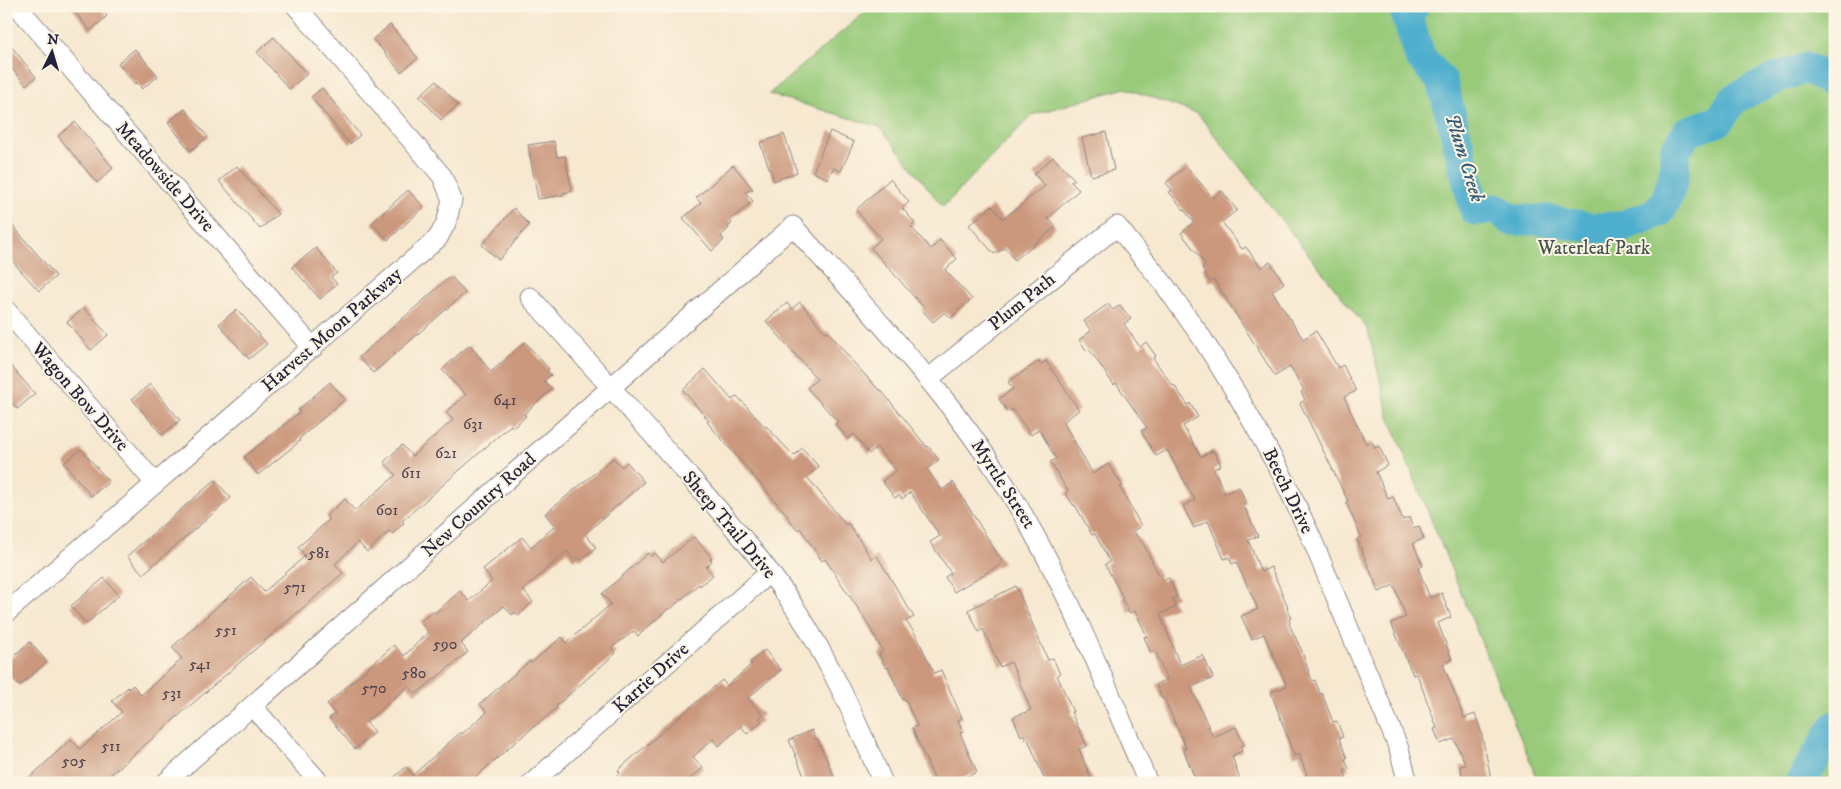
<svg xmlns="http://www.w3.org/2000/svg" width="1841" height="789" font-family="'IM FELL DW Pica',serif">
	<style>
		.green { fill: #98ca7a; stroke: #5d765a }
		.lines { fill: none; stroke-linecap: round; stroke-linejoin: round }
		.river { stroke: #4eaecd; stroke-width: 31 }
		.building { fill: #cb987d }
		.minor-casing { stroke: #8c8586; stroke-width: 21 }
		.minor { stroke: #fff; stroke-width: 19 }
		.labels { text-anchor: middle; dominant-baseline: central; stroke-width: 4; stroke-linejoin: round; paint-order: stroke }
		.number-label { font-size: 16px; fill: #4c404c }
		.street-label { font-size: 19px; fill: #22223b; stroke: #fcf5e5 }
		.park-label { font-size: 19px; fill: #45544e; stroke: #fcf5e5 }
		.water-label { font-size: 20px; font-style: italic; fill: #345a75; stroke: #fcf5e5 }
	</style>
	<rect width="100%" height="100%" fill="#fcf5e5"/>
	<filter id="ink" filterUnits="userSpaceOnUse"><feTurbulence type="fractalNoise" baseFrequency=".02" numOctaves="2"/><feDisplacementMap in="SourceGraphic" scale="10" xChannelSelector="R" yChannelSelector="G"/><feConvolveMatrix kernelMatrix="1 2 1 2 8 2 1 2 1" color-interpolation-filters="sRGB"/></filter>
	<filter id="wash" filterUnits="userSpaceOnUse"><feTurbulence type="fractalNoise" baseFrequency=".0096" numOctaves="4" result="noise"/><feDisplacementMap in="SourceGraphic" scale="20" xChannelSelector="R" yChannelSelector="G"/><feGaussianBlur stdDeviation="1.12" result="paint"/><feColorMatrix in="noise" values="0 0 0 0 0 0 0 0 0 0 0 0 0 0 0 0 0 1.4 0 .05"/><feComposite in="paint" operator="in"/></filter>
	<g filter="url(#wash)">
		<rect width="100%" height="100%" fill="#f7e8d0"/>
		<path class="green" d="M 872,6 L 1835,6 L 1835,783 L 1539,783 L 1389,417 L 1368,330 L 1198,114 L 1125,88 L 1032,115 L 943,207 L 880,127 L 769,94 Z"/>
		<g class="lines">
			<path class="river" d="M 1414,6 L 1406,13 L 1420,57 L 1442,81 L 1475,210 L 1497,209 L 1511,220 L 1547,220 L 1594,228 L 1620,227 L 1659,212 L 1667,198 L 1674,176 L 1675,151 L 1687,132 L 1719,121 L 1735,98 L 1779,77 L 1807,68 L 1835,84
				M 1800,783 L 1835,726"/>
		</g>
		<g id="blocks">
			<path class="building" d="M 70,6 L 99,6 L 107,16 L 90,31 Z
				M 390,25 L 418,58 L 401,72 L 373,39 Z
				M 274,37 L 307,74 L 289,89 L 257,52 Z
				M 6,40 L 36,77 L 26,85 L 6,62 Z
				M 135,49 L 158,76 L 142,89 L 137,82 L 135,84 L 118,63 Z
				M 436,81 L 458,105 L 441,120 L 419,96 Z
				M 322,88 L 360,135 L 350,144 L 311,97 Z
				M 185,109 L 208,137 L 190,151 L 168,122 Z
				M 75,122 L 113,168 L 97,183 L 58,136 Z
				M 830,131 L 854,142 L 841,171 L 833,168 L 828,179 L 813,172 Z
				M 1106,132 L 1114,170 L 1091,176 L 1082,138 Z
				M 784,134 L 797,172 L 774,181 L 760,143 Z
				M 554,141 L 557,157 L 565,156 L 572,191 L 563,193 L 563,195 L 538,199 L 528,145 Z
				M 1053,157 L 1075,180 L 1070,181 L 1079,190 L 1048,218 L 1056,227 L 1015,260 L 1005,248 L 994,254 L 969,225 L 992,206 L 1003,219 L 1045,186 L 1034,174 Z
				M 733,165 L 753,189 L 745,192 L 753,201 L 730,220 L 732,223 L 728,227 L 729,228 L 721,236 L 724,240 L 712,251 L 683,218 L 701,203 L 696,198 Z
				M 237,166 L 278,214 L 260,229 L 219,181 Z
				M 1186,166 L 1213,198 L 1222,191 L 1237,210 L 1222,222 L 1242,249 L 1246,247 L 1261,268 L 1270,262 L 1284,283 L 1272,291 L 1303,339 L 1316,331 L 1338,368 L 1343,365 L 1356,391 L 1344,397 L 1366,444 L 1372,442 L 1375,448 L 1379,446 L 1388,465 L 1376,472 L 1388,499 L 1393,497 L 1403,520 L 1409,517 L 1413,528 L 1419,526 L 1424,539 L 1413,543 L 1423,566 L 1418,568 L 1430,598 L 1442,593 L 1451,617 L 1438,623 L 1452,660 L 1443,664 L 1464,718 L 1475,714 L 1481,731 L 1492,783 L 1464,783 L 1460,766 L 1466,765 L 1454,739 L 1440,744 L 1434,729 L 1437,728 L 1417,674 L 1413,675 L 1391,623 L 1406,617 L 1394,585 L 1379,592 L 1357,539 L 1361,537 L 1346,502 L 1348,501 L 1300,403 L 1305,400 L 1301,392 L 1304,390 L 1290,367 L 1275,376 L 1214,280 L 1210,282 L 1202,268 L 1206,265 L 1181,233 L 1194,222 L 1169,192 L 1172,190 L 1166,183 Z
				M 890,179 L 909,202 L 902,208 L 915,223 L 911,227 L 931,249 L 940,240 L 957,259 L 945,270 L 972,299 L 951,318 L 945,312 L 933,322 L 922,310 L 924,308 L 871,248 L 881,239 L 856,210 Z
				M 408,190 L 424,207 L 388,240 L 372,223 Z
				M 514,208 L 529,225 L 499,260 L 482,245 Z
				M 6,218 L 56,276 L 39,291 L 6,254 Z
				M 316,248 L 337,273 L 331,277 L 337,284 L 320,299 L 292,267 Z
				M 451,276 L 465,293 L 373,373 L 359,357 Z
				M 800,302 L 823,330 L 826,332 L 828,331 L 853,362 L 879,390 L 880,389 L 927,447 L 928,446 L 939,460 L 927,469 L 942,490 L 953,482 L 1003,563 L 954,592 L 945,577 L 951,573 L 930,542 L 940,536 L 910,492 L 902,499 L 899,495 L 895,498 L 882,481 L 896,471 L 877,447 L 869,454 L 854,434 L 848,439 L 835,424 L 838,422 L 807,388 L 817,379 L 766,321 L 787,303 L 792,309 Z
				M 1108,304 L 1113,310 L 1120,305 L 1131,319 L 1124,324 L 1140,347 L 1146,342 L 1156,356 L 1153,358 L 1173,386 L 1174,385 L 1188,405 L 1190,403 L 1198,417 L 1183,426 L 1201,457 L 1213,450 L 1221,465 L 1214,469 L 1225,494 L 1239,487 L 1246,502 L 1243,504 L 1258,536 L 1248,540 L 1261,572 L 1271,567 L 1288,607 L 1287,608 L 1291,618 L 1289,619 L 1290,623 L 1289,624 L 1301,649 L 1312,681 L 1315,680 L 1320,694 L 1322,693 L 1333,722 L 1337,721 L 1343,737 L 1339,738 L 1347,758 L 1345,759 L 1349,769 L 1344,771 L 1347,778 L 1337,783 L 1310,783 L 1299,754 L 1294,756 L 1271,692 L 1287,686 L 1264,634 L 1252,639 L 1241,616 L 1258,609 L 1236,562 L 1232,564 L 1229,557 L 1224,559 L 1208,521 L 1194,528 L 1183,506 L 1195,500 L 1167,450 L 1156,456 L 1141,431 L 1147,428 L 1116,383 L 1114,385 L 1089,349 L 1087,351 L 1079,340 L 1091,331 L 1084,321 Z
				M 84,308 L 108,335 L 91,350 L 67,322 Z
				M 237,309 L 267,344 L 249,359 L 219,324 Z
				M 525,342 L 549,369 L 547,371 L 551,375 L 544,381 L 552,389 L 524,414 L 526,416 L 513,428 L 511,425 L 402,521 L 404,523 L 392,534 L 389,531 L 367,552 L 358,542 L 335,564 L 343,573 L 101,783 L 24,783 L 71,739 L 80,749 L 122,712 L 112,701 L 128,687 L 129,689 L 133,685 L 141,695 L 182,659 L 172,647 L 251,577 L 264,592 L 305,556 L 298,547 L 329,520 L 326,516 L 345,499 L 355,511 L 396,475 L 384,462 L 402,445 L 412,456 L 453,420 L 446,412 L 466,395 L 442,370 L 462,351 L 470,345 L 491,372 Z
				M 6,360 L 35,394 L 17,409 L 6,396 Z
				M 1039,361 L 1041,364 L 1046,361 L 1079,410 L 1063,422 L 1093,474 L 1108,464 L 1123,486 L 1120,487 L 1141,526 L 1133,531 L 1144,545 L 1162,581 L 1169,578 L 1177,597 L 1172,599 L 1176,607 L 1160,614 L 1180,665 L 1203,655 L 1213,678 L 1191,687 L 1213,737 L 1236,727 L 1244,745 L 1240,746 L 1242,751 L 1232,756 L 1241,783 L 1197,783 L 1183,749 L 1186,748 L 1164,698 L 1162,699 L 1156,684 L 1167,679 L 1155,651 L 1151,653 L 1144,637 L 1147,636 L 1135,611 L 1129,613 L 1122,599 L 1123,598 L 1105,564 L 1110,562 L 1095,534 L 1092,535 L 1075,505 L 1074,506 L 1065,493 L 1068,491 L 1050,462 L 1056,459 L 1039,429 L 1031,435 L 1012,409 L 1008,412 L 999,399 L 1013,389 L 1008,382 Z
				M 705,369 L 732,400 L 737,396 L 765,427 L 766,426 L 794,456 L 802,448 L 819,467 L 807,477 L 846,525 L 848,523 L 872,559 L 877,556 L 906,604 L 914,617 L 906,621 L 916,635 L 934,673 L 941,670 L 962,718 L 958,720 L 963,732 L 960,733 L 977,772 L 951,783 L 936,783 L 912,728 L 917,726 L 905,699 L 903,700 L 888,667 L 886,668 L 879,654 L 883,651 L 863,616 L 825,559 L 822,561 L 800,528 L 798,530 L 787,517 L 788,516 L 707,422 L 709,421 L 683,390 Z
				M 330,382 L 345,399 L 299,439 L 300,441 L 258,475 L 244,457 L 300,412 L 298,410 Z
				M 150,384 L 180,420 L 162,435 L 132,399 Z
				M 81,449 L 109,482 L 91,496 L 64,463 Z
				M 613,458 L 622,467 L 627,462 L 644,482 L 585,534 L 596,547 L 581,560 L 578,557 L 574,560 L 567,551 L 523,590 L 533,602 L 518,616 L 515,612 L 512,615 L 504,606 L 461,643 L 468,652 L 416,694 L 408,686 L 366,722 L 375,732 L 355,749 L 329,718 L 335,714 L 327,704 L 394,645 L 404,656 L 428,632 L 420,622 L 433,611 L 435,613 L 460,591 L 469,601 L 492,581 L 483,569 L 522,537 L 531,547 L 555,526 L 545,514 Z
				M 215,480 L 231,498 L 143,574 L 127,556 Z
				M 694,537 L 712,558 L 710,559 L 712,561 L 706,567 L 713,575 L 700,586 L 699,584 L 670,609 L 669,608 L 638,636 L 634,631 L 611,648 L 616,653 L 556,706 L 557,708 L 513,744 L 469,783 L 388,783 L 406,767 L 413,775 L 461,732 L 462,734 L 487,712 L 480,704 L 499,687 L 530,661 L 531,663 L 562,637 L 566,643 L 611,604 L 602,594 L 648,553 L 651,556 L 655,553 L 663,562 Z
				M 104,578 L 119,595 L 86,624 L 71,606 Z
				M 1016,586 L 1048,660 L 1053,658 L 1060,674 L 1057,675 L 1073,712 L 1071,712 L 1087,746 L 1079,749 L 1093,783 L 1046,783 L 1028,739 L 1026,740 L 1024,734 L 1021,736 L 1013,717 L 1031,710 L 1011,662 L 1000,667 L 983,629 L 979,632 L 968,610 Z
				M 30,642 L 47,662 L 19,686 L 6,671 L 6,662 Z
				M 765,650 L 781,670 L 748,698 L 763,715 L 759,718 L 762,721 L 747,734 L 741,726 L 719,746 L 713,739 L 693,757 L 703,768 L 685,783 L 610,783 L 620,773 L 618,770 L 722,680 L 727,686 L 752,664 L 750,662 Z
				M 812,730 L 815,739 L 817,738 L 837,783 L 807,783 L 789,740 Z"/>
		</g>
	</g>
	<g filter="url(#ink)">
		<use href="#blocks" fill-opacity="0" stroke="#8c8586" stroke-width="1"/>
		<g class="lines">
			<defs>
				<path id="minor" d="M 17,6 L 313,348
					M 530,297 C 579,351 627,406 676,461 C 717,508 760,555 795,608 C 831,663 857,722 883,783
					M 6,310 L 155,483
					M 928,379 L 1117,226 L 1163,283 L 1202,338 L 1238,396 L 1282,475 L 1311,537 L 1399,749 L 1408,783
					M 6,613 L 438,238 L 446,223 L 452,200 L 442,176 L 296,6
					M 252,706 L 320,783
					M 165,783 L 793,226 C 864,306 940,384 998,474 C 1061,570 1103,678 1148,783
					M 532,783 L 770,572"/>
			</defs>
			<use href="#minor" class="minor-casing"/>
			<use href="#minor" class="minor"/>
		</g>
	</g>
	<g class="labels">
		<g class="number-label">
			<text x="505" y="400">641</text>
			<text x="473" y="424">631</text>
			<text x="446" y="453">621</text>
			<text x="411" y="473">611</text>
			<text x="387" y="510">601</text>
			<text x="319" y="553">581</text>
			<text x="295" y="587">571</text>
			<text x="226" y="630">551</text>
			<text x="445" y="644">590</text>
			<text x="200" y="664">541</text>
			<text x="414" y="673">580</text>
			<text x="374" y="688">570</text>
			<text x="172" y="693">531</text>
			<text x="111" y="746">511</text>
			<text x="74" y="761">505</text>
		</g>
		<g class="street-label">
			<text transform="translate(165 177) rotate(49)">Meadowside Drive</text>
			<text transform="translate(1022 302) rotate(-39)">Plum Path</text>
			<text transform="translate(332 330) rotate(-41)">Harvest Moon Parkway</text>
			<text transform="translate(80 397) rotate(49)">Wagon Bow Drive</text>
			<text transform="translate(1003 484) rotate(57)">Myrtle Street</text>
			<text transform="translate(1288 491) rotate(64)">Beech Drive</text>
			<text transform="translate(479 505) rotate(-42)">New Country Road</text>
			<text transform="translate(729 525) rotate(50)">Sheep Trail Drive</text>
			<text transform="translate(651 678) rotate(-42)">Karrie Drive</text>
		</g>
		<g class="park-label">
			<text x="1594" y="248">Waterleaf Park</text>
		</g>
		<g class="water-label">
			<text transform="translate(1464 158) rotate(73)">Plum Creek</text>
		</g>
	</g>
	<rect width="1841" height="789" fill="none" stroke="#fcf5e5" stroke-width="25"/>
	<g transform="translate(52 52) rotate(5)" stroke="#fcf5e5" stroke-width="4" paint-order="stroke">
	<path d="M0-4L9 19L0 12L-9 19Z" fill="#22223b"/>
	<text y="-8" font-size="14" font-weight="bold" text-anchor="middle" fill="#22223b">N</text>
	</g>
</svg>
